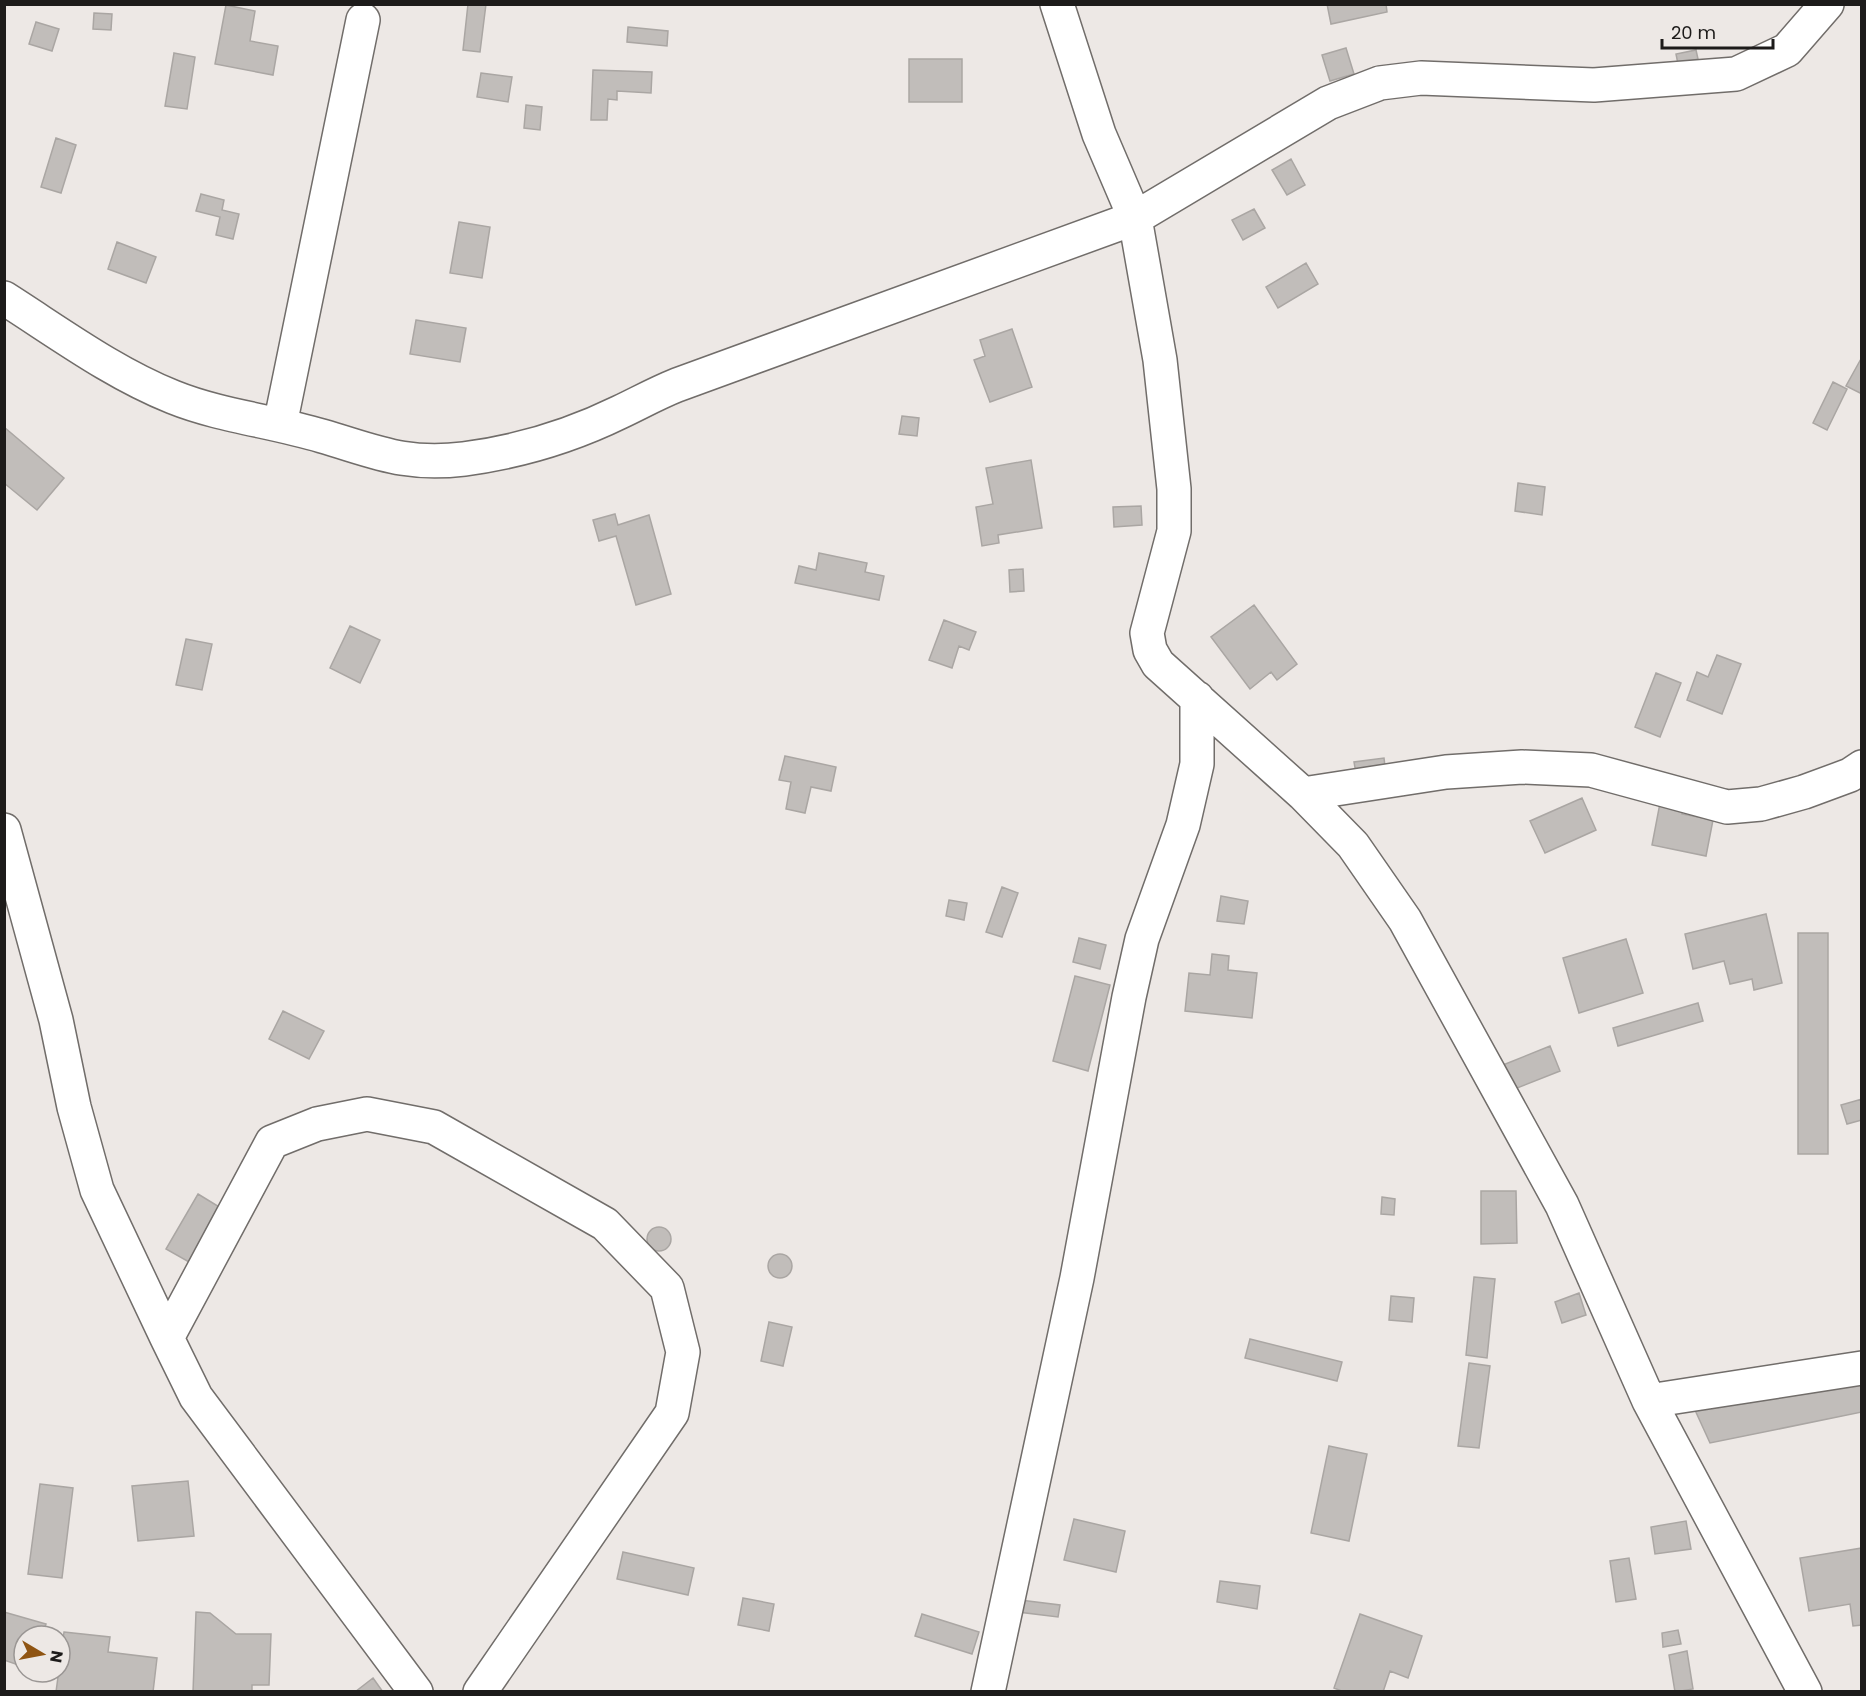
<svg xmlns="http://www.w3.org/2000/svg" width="1866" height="1696" font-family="Poppins,sans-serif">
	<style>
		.building { fill: #c1bdba; stroke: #aaa6a3; stroke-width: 1.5 }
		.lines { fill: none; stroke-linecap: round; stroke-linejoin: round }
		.street-casing { stroke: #716d6a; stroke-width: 36 }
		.street { stroke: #fff; stroke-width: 33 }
	</style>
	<rect width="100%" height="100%" fill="#ede8e5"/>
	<path class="building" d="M 468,4 L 486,4 L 480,52 L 463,50 Z
		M 1327,4 L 1386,4 L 1387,12 L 1331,24 Z
		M 226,5 L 255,11 L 250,41 L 278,46 L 273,75 L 215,64 Z
		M 94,13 L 112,14 L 111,30 L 93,29 Z
		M 36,22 L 59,29 L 52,51 L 29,44 Z
		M 628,27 L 668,31 L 667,46 L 627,42 Z
		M 1346,48 L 1354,74 L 1330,81 L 1322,55 Z
		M 1696,50 L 1698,59 L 1678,64 L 1676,54 Z
		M 174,53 L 195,57 L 187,109 L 165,106 Z
		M 909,59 L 962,59 L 962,102 L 909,102 Z
		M 593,70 L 652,72 L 651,93 L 617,91 L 617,100 L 608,99 L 607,120 L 591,120 Z
		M 481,73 L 512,77 L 508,102 L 477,97 Z
		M 526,105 L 542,107 L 540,130 L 524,128 Z
		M 56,138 L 76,145 L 61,193 L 41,187 Z
		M 1291,159 L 1305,185 L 1287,195 L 1272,170 Z
		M 201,194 L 224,200 L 222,210 L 239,214 L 233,239 L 216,235 L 220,217 L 196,211 Z
		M 1254,209 L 1265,228 L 1243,240 L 1232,220 Z
		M 459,222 L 490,227 L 482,278 L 450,273 Z
		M 117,242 L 156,257 L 146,283 L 108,269 Z
		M 1306,263 L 1318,284 L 1278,308 L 1266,287 Z
		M 416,320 L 466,328 L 460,362 L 410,354 Z
		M 1012,329 L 1032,387 L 990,402 L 974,360 L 985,356 L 980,340 Z
		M 1862,357 L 1862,394 L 1846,386 Z
		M 1833,382 L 1847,389 L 1827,430 L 1813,423 Z
		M 902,416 L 919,418 L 917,436 L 899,434 Z
		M 4,427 L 64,478 L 37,510 L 4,483 Z
		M 1031,460 L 1042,528 L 998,535 L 999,543 L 982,546 L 976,507 L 993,504 L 986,468 Z
		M 1518,483 L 1545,487 L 1542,515 L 1515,511 Z
		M 1141,506 L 1142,525 L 1114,527 L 1113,507 Z
		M 615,514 L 618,525 L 649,515 L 671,594 L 636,605 L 616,536 L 599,541 L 593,520 Z
		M 819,553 L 867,563 L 865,572 L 884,576 L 879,600 L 795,583 L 799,566 L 816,570 Z
		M 1023,569 L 1024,591 L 1010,592 L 1009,570 Z
		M 1254,605 L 1297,664 L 1277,680 L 1271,672 L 1250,689 L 1211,637 Z
		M 944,620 L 976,632 L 969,650 L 959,646 L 952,668 L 929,660 Z
		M 350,626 L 380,640 L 360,683 L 330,668 Z
		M 186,639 L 212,644 L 202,690 L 176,685 Z
		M 1717,655 L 1741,664 L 1722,714 L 1687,700 L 1697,672 L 1708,677 Z
		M 1656,673 L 1681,683 L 1660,737 L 1635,727 Z
		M 785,756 L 836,767 L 831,791 L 811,787 L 805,813 L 786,809 L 791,782 L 779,780 Z
		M 1384,758 L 1386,775 L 1357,779 L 1354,762 Z
		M 1582,798 L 1596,830 L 1545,853 L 1530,821 Z
		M 1660,803 L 1683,807 L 1682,814 L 1713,820 L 1706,856 L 1652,845 Z
		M 1002,887 L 1018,893 L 1002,937 L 986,932 Z
		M 1221,896 L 1248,901 L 1244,924 L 1217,921 Z
		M 949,900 L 967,903 L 964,920 L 946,916 Z
		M 1766,914 L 1782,983 L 1754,990 L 1752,979 L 1730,984 L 1724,961 L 1693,969 L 1685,934 Z
		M 1798,933 L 1828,933 L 1828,1154 L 1798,1154 Z
		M 1079,938 L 1106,945 L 1100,969 L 1073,962 Z
		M 1626,939 L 1643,993 L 1579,1013 L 1563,958 Z
		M 1212,954 L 1229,956 L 1228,970 L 1257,973 L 1252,1018 L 1185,1011 L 1189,973 L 1210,975 Z
		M 1075,976 L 1110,985 L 1088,1071 L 1053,1061 Z
		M 1698,1003 L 1703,1021 L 1618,1046 L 1613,1028 Z
		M 283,1011 L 324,1031 L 309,1059 L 269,1039 Z
		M 1550,1046 L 1560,1071 L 1512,1090 L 1503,1065 Z
		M 1862,1099 L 1862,1120 L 1847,1124 L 1841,1105 Z
		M 1481,1191 L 1516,1191 L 1517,1243 L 1481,1244 Z
		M 198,1194 L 221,1208 L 189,1262 L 166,1249 Z
		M 1382,1197 L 1395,1199 L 1394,1215 L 1381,1214 Z
		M647 1239a12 12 0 1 1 24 0a12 12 0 1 1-24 0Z
		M768 1266a12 12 0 1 1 24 0a12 12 0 1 1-24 0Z
		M 1474,1277 L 1495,1279 L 1487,1358 L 1466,1355 Z
		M 1579,1293 L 1586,1315 L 1562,1323 L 1555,1302 Z
		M 1391,1296 L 1414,1298 L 1412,1322 L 1389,1320 Z
		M 769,1322 L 792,1327 L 783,1366 L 761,1361 Z
		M 1250,1339 L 1342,1362 L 1337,1381 L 1245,1358 Z
		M 1469,1363 L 1490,1366 L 1479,1448 L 1458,1446 Z
		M 1862,1381 L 1862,1412 L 1710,1443 L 1695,1410 Z
		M 1329,1446 L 1367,1454 L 1349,1541 L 1311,1533 Z
		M 188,1481 L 194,1536 L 138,1541 L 132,1486 Z
		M 40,1484 L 73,1488 L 62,1578 L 28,1574 Z
		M 1074,1519 L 1125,1531 L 1116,1572 L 1064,1560 Z
		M 1686,1521 L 1691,1549 L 1655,1554 L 1651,1527 Z
		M 1862,1548 L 1862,1625 L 1853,1626 L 1850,1604 L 1809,1611 L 1800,1558 Z
		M 623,1552 L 694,1568 L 688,1595 L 617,1579 Z
		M 1629,1558 L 1636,1599 L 1616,1602 L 1610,1561 Z
		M 1220,1581 L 1260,1586 L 1257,1609 L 1217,1602 Z
		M 743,1598 L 774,1604 L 769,1631 L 738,1625 Z
		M 1020,1600 L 1060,1605 L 1058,1617 L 1018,1612 Z
		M 4,1612 L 46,1624 L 42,1636 L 24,1636 L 24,1667 L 4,1660 Z
		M 196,1612 L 210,1613 L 236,1634 L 271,1634 L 269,1685 L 252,1685 L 252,1692 L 193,1692 Z
		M 922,1614 L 979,1632 L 972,1654 L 915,1636 Z
		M 1360,1614 L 1422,1636 L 1408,1678 L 1390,1671 L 1383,1692 L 1344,1692 L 1334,1688 Z
		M 1678,1630 L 1681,1644 L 1663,1647 L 1662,1633 Z
		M 64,1632 L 110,1637 L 108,1652 L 157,1658 L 153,1692 L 56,1692 Z
		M 1687,1651 L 1693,1689 L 1675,1692 L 1669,1655 Z
		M 373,1678 L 383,1692 L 355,1692 Z"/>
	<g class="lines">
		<defs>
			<path id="street" d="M 1057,4 L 1099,134 L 1135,218 L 1160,360 L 1174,489 L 1174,531 L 1147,633 L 1150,650 L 1158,664 L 1303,794 L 1353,845 L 1405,920 L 1562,1205 L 1649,1401 L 1805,1692
				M 4,298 C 59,333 113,373 173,397 C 220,416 273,421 322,436 C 377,452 404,466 464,459 C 517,452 571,436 620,412 C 639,403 657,393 677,385 L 1135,218 L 1328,103 L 1380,83 L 1421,78 L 1594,85 L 1736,74 L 1787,50 L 1827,4
				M 280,425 L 363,20
				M 1303,794 L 1446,772 L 1522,767 L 1591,770 L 1727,807 L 1761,804 L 1804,792 L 1850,775 L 1862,767
				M 4,830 L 56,1020 L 74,1107 L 97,1190 L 167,1338 L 196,1397 L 416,1692
				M 167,1338 L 272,1142 L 317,1124 L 367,1114 L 434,1127 L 605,1224 L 667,1288 L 683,1352 L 672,1413 L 480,1692
				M 1649,1401 L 1862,1368
				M 988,1692 L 1077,1278 L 1129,997 L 1142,939 L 1183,825 L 1197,764 L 1197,698"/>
		</defs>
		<use href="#street" class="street-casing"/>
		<use href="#street" class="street"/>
	</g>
	<rect width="1866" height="1696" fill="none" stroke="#1d1b1a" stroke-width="12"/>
	<g transform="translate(42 1654) rotate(100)"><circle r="28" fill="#ede8e5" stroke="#9a9694" stroke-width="1.5"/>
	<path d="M0-4.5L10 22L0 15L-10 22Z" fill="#8f5412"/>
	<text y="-9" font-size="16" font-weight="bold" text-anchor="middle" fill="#1d1b1a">N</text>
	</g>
	<path d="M1662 39v9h111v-9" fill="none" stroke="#1d1b1a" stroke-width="3"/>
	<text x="1671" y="39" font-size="18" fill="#1d1b1a" stroke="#ede8e5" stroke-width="4.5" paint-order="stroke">20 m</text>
</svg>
